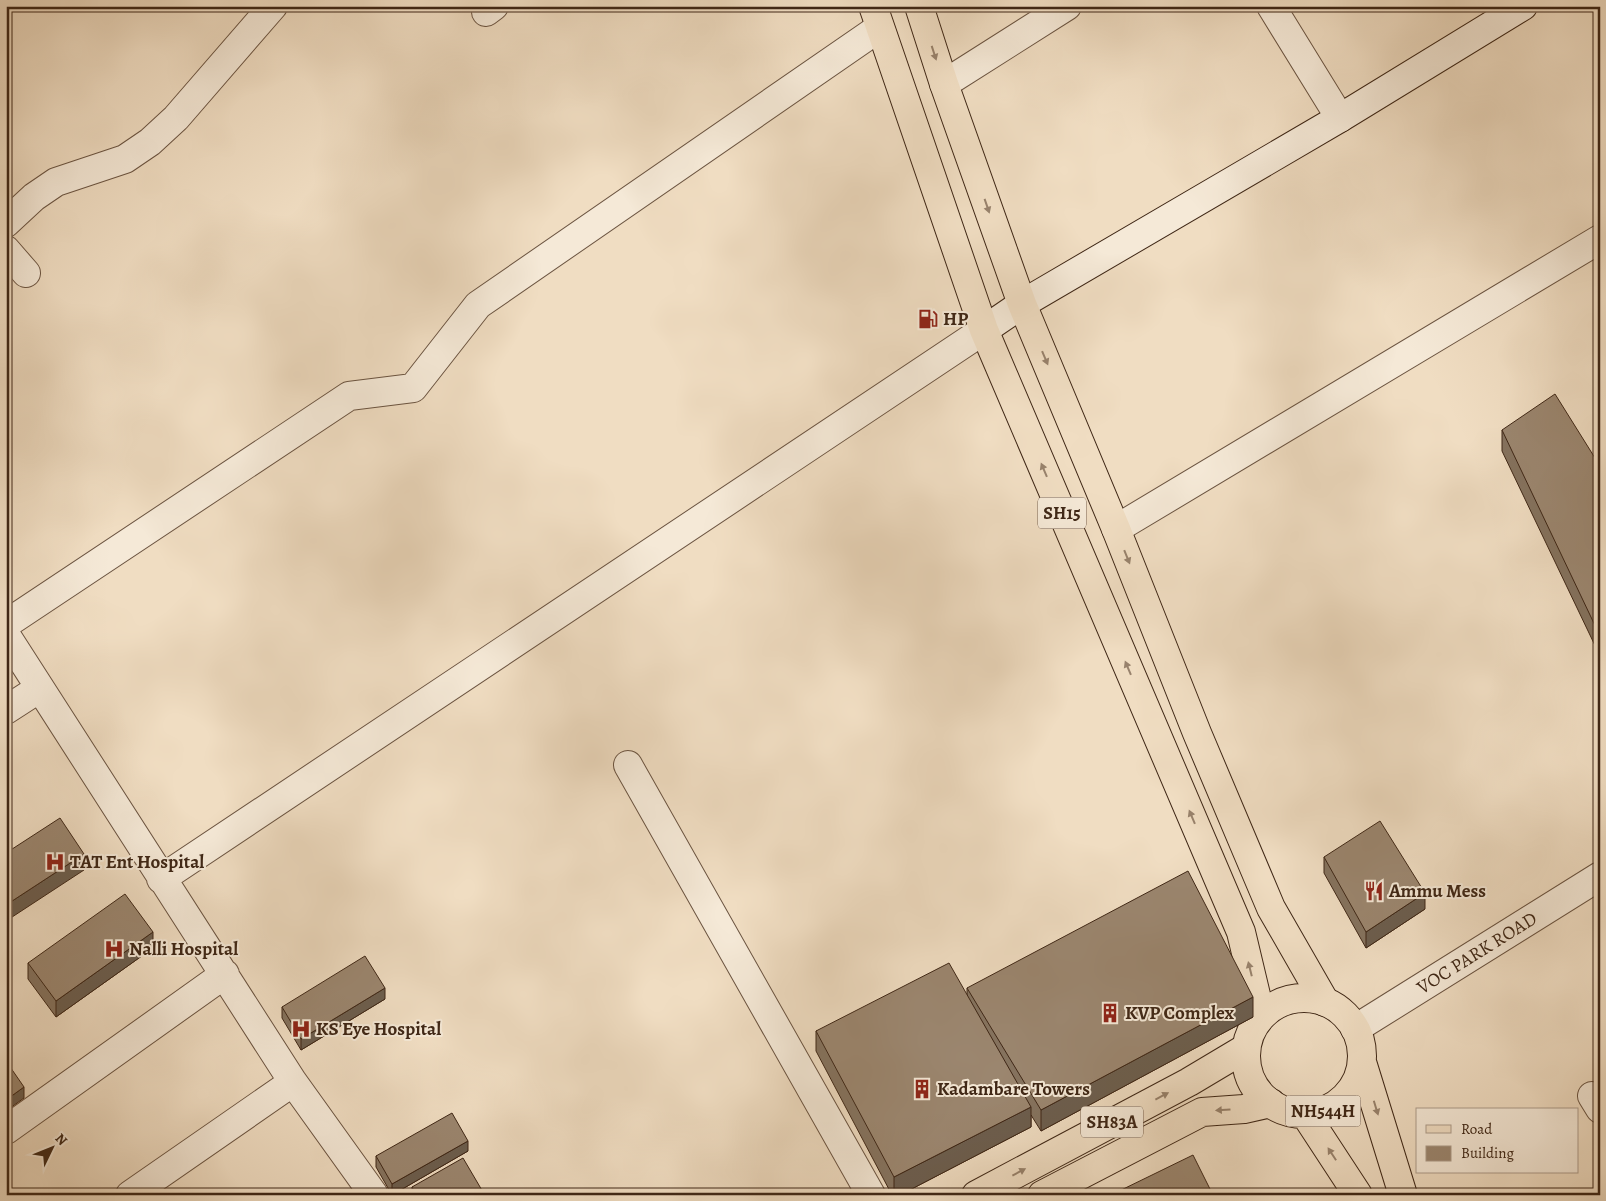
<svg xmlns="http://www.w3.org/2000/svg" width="1606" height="1201" font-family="Alegreya,serif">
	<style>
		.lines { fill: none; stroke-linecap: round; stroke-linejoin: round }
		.minor-casing { stroke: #6b5441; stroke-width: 30 }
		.secondary-casing { stroke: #3f2716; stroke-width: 30 }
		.primary-casing { stroke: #3f2716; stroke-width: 30 }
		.trunk-casing { stroke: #3f2716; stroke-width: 30 }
		.minor { stroke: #f5e9d7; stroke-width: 28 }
		.secondary { stroke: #f5e9d7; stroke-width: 28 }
		.primary { stroke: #f0ddc2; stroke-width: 28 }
		.trunk { stroke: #f0ddc2; stroke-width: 28 }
		.wall { fill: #85735f; stroke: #3f2716 }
		.shaded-wall { fill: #6c5e4e; stroke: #3f2716 }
		.building { fill: #9b866f; stroke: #3f2716 }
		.oneway { fill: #98826c }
		.labels { text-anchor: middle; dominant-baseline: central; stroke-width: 4; stroke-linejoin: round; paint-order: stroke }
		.shield { fill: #f5e9d7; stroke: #766150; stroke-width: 1 }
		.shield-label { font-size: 18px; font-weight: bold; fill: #3f2716 }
		.poi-label { font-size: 19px; font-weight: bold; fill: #3f2716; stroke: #f5e9d7; text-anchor: start }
		.street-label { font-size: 19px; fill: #3f2716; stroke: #f5e9d7 }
	</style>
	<rect width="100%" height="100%" fill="#f0ddc2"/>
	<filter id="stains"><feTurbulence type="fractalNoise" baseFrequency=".004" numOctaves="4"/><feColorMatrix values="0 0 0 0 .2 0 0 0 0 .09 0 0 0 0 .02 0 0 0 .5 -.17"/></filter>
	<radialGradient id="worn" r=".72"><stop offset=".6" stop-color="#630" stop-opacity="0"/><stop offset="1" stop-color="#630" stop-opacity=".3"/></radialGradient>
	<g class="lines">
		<defs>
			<path id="minor" d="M 1271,6 L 1340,118
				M 486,12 L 494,6
				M 944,84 L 1067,6
				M 6,223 L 34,197 L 56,182 L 125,159 L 150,142 L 176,118 L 273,6
				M 6,250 L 26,273
				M 1116,529 L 1600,239
				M 6,624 L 349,396 L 413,388 L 478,305 L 879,28
				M 6,635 L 293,1082 L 374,1195
				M 6,710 L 40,688
				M 628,765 L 871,1195
				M 161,879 L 984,330
				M 1355,1029 L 1600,876
				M 1592,1096 L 1600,1109
				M 6,1130 L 225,974
				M 130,1195 L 293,1082"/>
			<path id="secondary" d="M 984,330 L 1022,304 L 1340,118 L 1523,6"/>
			<path id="primary" d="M 873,6 L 984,330 L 1241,932 L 1261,1016
				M 919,6 L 944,84 L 1022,304 L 1116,529 L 1197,733 L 1271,908 L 1325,1002
				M 976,1195 L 1189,1082 L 1246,1048
				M 1042,1195 L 1202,1112 L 1244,1109 L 1271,1103"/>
			<path id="trunk" d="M1246 1056a58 58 0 1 1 116 0a58 58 0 1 1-116 0Z
				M 1362,1062 L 1403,1195
				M 1305,1114 L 1358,1195"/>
		</defs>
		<use href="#minor" class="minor-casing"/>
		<use href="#secondary" class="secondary-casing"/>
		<use href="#primary" class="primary-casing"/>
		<use href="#trunk" class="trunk-casing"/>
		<use href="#minor" class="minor"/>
		<use href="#secondary" class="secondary"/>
		<use href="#primary" class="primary"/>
		<use href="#trunk" class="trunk"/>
	</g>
	<path class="wall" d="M 1502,430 L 1600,466 L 1600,656 L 1502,451 Z
		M 1324,857 L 1425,909 L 1366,948 L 1324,873 Z
		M 153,948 L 56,1017 L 28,979 L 28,963 Z
		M 967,988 L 1253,1017 L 1041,1131 L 1031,1115 L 1031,1127 L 900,1195 L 892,1195 L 816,1051 L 816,1031 L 967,996 Z
		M 385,999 L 301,1050 L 282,1018 L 282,1007 Z
		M 468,1151 L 392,1195 L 376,1167 L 376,1156 Z
		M 412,1187 L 483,1195 L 412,1195 Z"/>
	<path class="shaded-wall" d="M 84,854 L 84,870 L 6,921 L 6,905 Z
		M 1425,893 L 1425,909 L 1366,948 L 1366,932 Z
		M 153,932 L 153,948 L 56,1017 L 56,1001 Z
		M 385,988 L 385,999 L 301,1050 L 301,1039 Z
		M 1253,997 L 1253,1017 L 1041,1131 L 1041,1110 Z
		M 24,1087 L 24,1098 L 6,1111 L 6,1100 Z
		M 1031,1107 L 1031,1127 L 900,1195 L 894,1195 L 894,1177 Z
		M 468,1141 L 468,1151 L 392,1195 L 392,1184 Z"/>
	<path class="building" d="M 1555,394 L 1600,466 L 1600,636 L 1502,430 Z
		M 60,818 L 84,854 L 6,905 L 6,853 Z
		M 1380,821 L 1425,893 L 1366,932 L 1324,857 Z
		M 1188,871 L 1253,997 L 1041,1110 L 967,988 Z
		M 125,894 L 153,932 L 56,1001 L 28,963 Z
		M 365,956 L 385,988 L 301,1039 L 282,1007 Z
		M 949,963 L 1031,1107 L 894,1177 L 816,1031 Z
		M 6,1061 L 24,1087 L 6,1100 Z
		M 452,1113 L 468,1141 L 392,1184 L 376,1156 Z
		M 1193,1155 L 1213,1195 L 1111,1195 Z
		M 463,1158 L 483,1192 L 479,1195 L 416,1195 L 412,1187 Z"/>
	<defs><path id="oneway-solid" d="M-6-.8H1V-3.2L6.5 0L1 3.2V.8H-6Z" transform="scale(1.25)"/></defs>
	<g class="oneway">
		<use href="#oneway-solid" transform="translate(934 53) rotate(72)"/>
		<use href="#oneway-solid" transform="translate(987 206) rotate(71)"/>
		<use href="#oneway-solid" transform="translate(1045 358) rotate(67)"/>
		<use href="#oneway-solid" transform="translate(1044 470) rotate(-113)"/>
		<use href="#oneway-solid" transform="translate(1127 557) rotate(68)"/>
		<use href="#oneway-solid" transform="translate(1128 668) rotate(-113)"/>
		<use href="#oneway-solid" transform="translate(1192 817) rotate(-113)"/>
		<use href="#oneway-solid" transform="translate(1250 969) rotate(-104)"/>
		<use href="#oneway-solid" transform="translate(1162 1096) rotate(-28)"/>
		<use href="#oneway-solid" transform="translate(1376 1108) rotate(73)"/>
		<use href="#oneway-solid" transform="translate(1223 1110) rotate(176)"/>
		<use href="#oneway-solid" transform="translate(1332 1154) rotate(-123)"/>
		<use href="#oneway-solid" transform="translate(1019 1172) rotate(-28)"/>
	</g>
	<defs>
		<symbol id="fuel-bare" viewBox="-9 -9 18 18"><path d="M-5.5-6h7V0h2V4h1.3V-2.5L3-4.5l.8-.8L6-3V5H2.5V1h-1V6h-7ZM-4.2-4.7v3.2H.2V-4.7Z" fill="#8f2418" stroke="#f5e9d7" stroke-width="2.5" paint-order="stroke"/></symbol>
		<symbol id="hospital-bare" viewBox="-9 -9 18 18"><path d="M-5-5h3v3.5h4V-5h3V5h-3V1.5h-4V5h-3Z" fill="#8f2418" stroke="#f5e9d7" stroke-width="2.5" paint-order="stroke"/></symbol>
		<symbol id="restaurant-bare" viewBox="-9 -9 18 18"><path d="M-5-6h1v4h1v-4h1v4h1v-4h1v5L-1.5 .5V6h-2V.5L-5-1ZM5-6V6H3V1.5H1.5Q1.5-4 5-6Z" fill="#8f2418" stroke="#f5e9d7" stroke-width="2.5" paint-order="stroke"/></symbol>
		<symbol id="building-bare" viewBox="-9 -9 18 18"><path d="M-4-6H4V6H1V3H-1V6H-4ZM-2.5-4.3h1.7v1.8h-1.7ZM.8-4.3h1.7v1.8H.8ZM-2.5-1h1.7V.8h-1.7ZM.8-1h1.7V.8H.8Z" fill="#8f2418" stroke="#f5e9d7" stroke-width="2.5" paint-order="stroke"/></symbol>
	</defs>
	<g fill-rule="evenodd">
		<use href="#fuel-bare" x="914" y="305" width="28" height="28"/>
		<use href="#hospital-bare" x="41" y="848" width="28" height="28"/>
		<use href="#restaurant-bare" x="1360" y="877" width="28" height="28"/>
		<use href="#hospital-bare" x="100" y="935" width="28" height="28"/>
		<use href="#building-bare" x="1096" y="999" width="28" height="28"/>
		<use href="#hospital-bare" x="287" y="1015" width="28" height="28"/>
		<use href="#building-bare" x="908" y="1075" width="28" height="28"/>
	</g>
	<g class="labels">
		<g class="shield">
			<rect x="1038" y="497.5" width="48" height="31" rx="4"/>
			<rect x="1285.5" y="1095.5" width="75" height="31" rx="4"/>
			<rect x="1081" y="1106.5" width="62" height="31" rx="4"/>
		</g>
		<g class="shield-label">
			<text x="1062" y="513">SH15</text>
			<text x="1323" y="1111">NH544H</text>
			<text x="1112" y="1122">SH83A</text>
		</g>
		<g class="poi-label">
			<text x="943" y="319">HP</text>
			<text x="70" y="862">TAT Ent Hospital</text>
			<text x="1389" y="891">Ammu Mess</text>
			<text x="129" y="949">Nalli Hospital</text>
			<text x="1125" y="1013">KVP Complex</text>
			<text x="316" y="1029">KS Eye Hospital</text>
			<text x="937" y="1089">Kadambare Towers</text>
		</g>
		<g class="street-label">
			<text transform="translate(1477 953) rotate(-32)">VOC PARK ROAD</text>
		</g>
	</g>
	<rect width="1606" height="1201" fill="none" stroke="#f0ddc2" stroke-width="25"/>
	<rect x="8" y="8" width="1591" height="1186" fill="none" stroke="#3f2716" stroke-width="2.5"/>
	<rect x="12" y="12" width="1581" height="1176" fill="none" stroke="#3f2716"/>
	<rect x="1416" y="1108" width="162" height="65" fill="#f5e9d7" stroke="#ac9b8a"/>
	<rect x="1426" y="1125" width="25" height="8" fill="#f0ddc2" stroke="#ac9b8a"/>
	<text x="1461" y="1134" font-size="15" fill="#3f2716">Road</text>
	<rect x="1426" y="1146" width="25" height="15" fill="#9b866f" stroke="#ac9b8a"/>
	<text x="1461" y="1158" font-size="15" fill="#3f2716">Building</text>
	<g transform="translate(52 1148) rotate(47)" stroke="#f5e9d7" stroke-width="4" paint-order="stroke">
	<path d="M0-4L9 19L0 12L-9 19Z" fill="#3f2716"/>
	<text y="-8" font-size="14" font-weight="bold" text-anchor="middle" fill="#3f2716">N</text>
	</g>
	<rect width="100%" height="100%" filter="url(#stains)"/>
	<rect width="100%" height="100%" fill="url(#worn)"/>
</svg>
